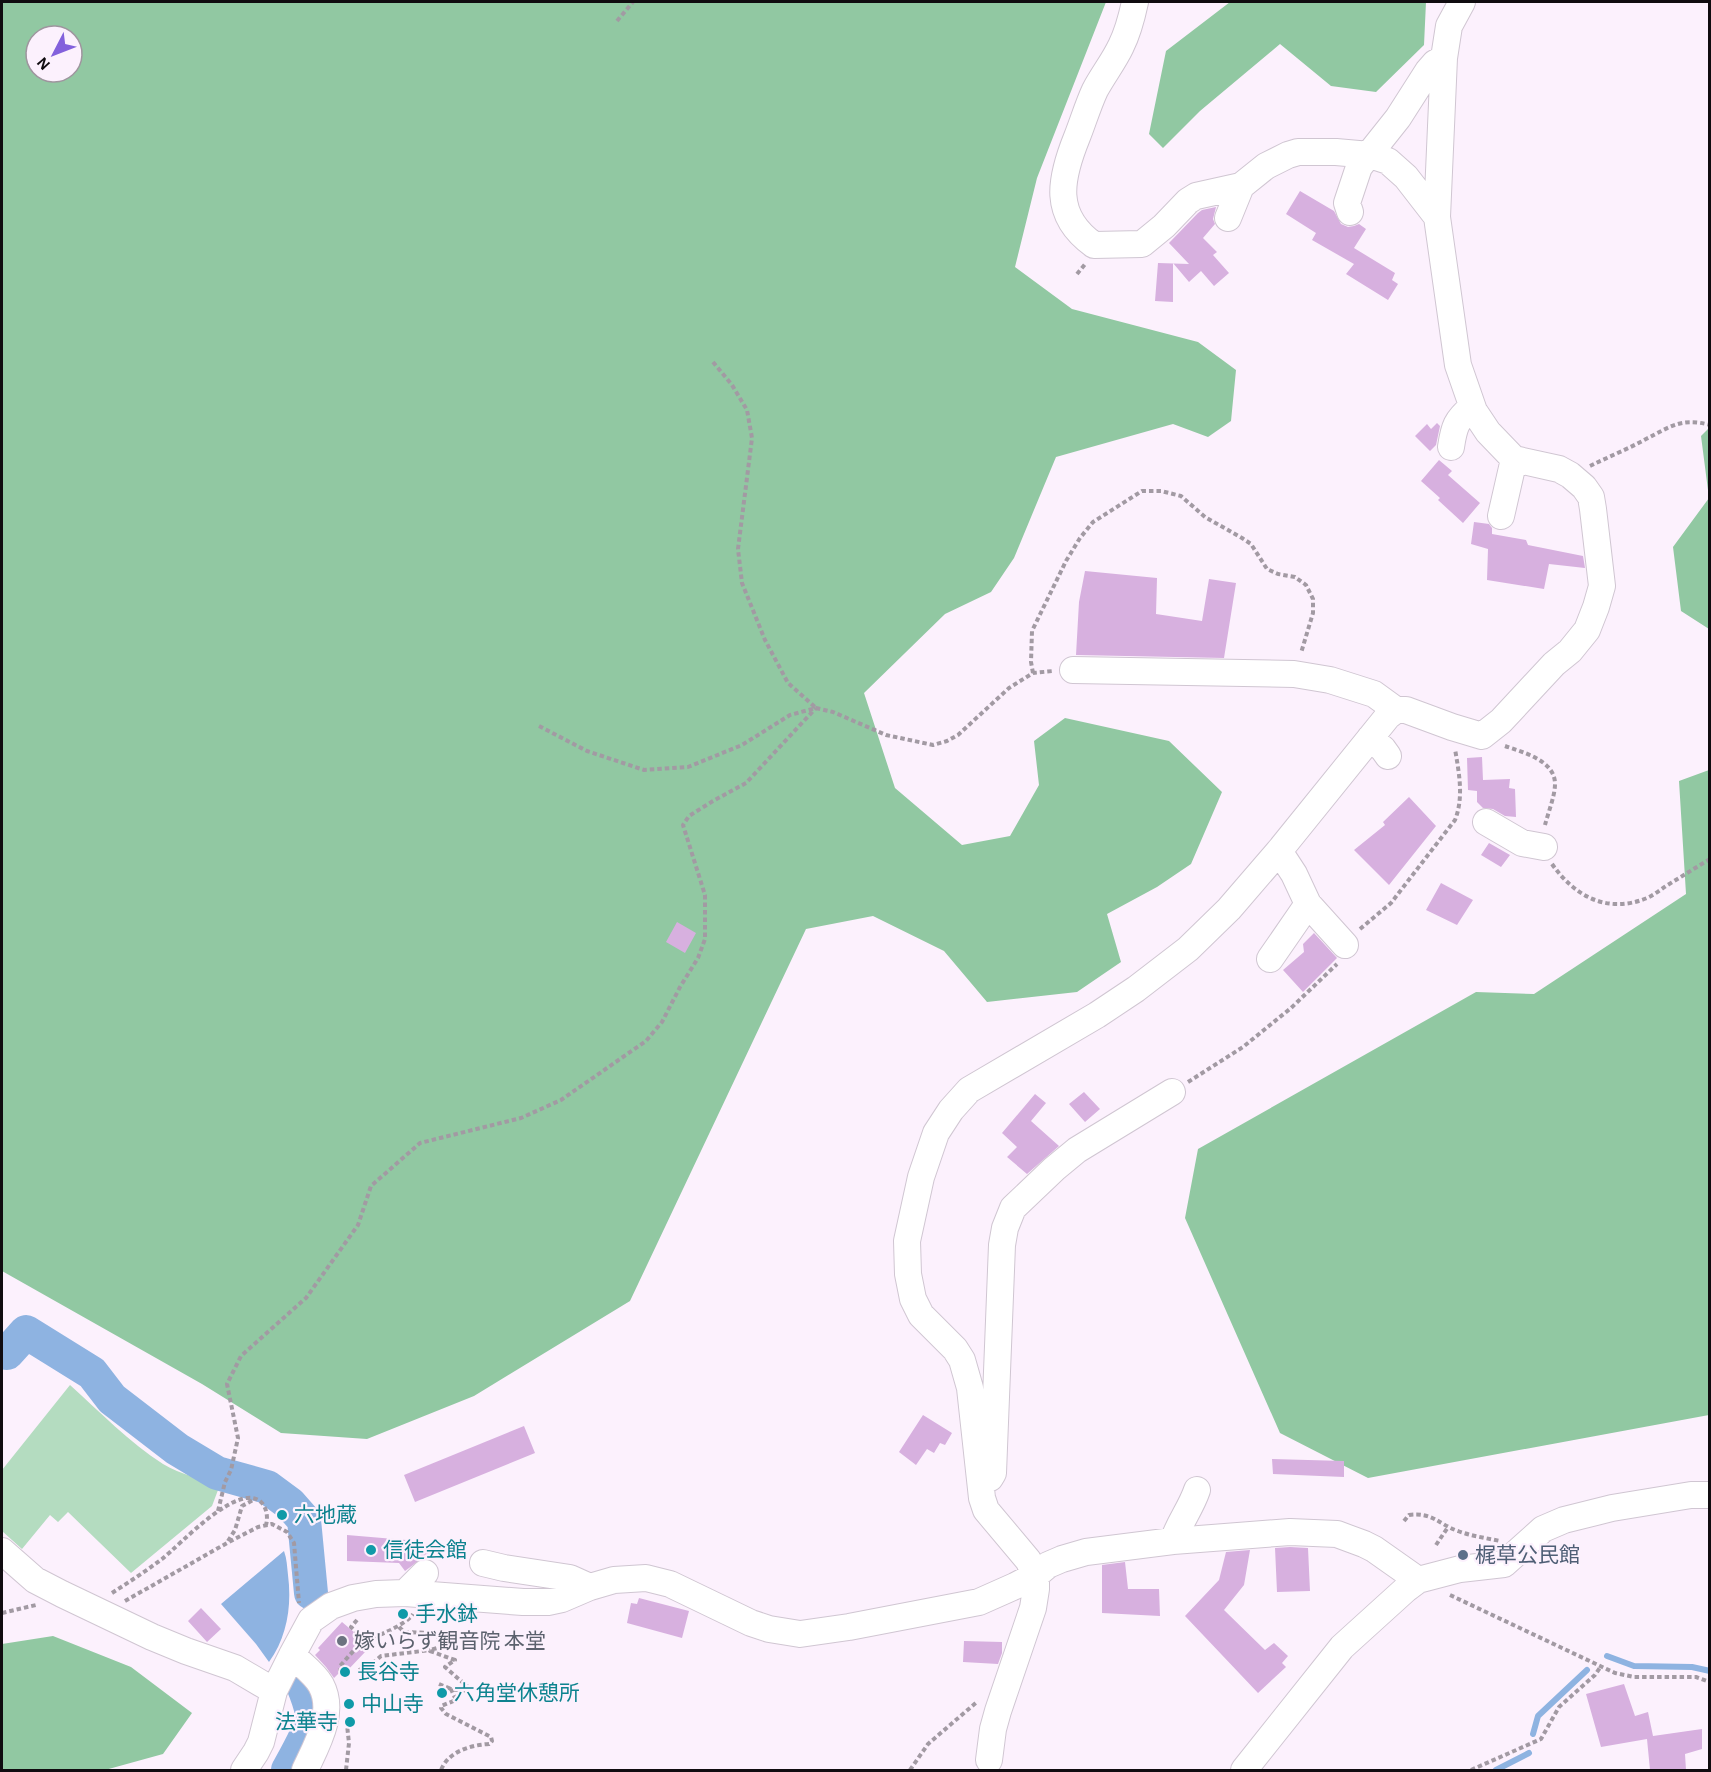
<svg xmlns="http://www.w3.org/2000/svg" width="1711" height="1772" font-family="'Alegreya Sans','Noto Sans JP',sans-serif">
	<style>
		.green { fill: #b4dcc0 }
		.forest { fill: #91c8a2; fill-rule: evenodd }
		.water { fill: #8eb3e1 }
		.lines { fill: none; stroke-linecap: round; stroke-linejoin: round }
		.stream { stroke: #8eb3e1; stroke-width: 6 }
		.river { stroke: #8eb3e1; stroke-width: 34 }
		.building { fill: #d7b0df }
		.minor-casing { stroke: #d0c6d2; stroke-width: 28 }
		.path { stroke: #a29aa3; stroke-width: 4; stroke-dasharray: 4.5 3; stroke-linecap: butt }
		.minor { stroke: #fff; stroke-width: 26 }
		.culture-dot { fill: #0f9aa8; stroke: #fcf1fd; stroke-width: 2 }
		.service-dot { fill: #5c6f8a; stroke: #fcf1fd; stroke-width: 2 }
		.worship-dot { fill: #6b7280; stroke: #fcf1fd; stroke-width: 2 }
		.labels { text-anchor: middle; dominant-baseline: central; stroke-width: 4.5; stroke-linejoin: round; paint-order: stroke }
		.culture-label { font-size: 21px; fill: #0d838f; stroke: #fcf1fd; text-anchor: start }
		.service-label { font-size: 21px; fill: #4e5e75; stroke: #fcf1fd; text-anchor: start }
		.worship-label { font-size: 21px; fill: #5b616d; stroke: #fcf1fd; text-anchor: start }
	</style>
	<rect width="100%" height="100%" fill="#fcf1fd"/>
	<path class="green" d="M 70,1385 C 100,1412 129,1442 163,1464 C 181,1475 202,1477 218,1490 L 212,1506 L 131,1573 L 68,1512 L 58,1522 L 50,1515 L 22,1549 L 2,1531 L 2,1470 Z"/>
	<path class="forest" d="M 2,2 L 1106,2 L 1037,178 L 1015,267 L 1072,309 L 1198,342 L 1236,370 L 1231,421 L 1208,437 L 1173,424 L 1056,457 L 1014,558 L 991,592 L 945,614 L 864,693 L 895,788 L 962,845 L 1010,836 L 1039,785 L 1034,741 L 1065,718 L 1169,741 L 1222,792 L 1191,864 L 1157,887 L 1107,914 L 1121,962 L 1077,992 L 987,1002 L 944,951 L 873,916 L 806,929 L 630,1301 L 474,1396 L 367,1439 L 281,1433 L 202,1384 L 2,1271 ZM 36,36 L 72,36 L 72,72 L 36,72 Z
		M 1230,2 L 1426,2 L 1424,45 L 1376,92 L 1331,86 L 1280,44 L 1200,111 L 1163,148 L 1149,134 L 1166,51 Z
		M 1709,428 L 1709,629 L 1681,611 L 1673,547 L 1709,498 L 1701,436 Z
		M 1709,770 L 1709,1415 L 1368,1478 L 1280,1433 L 1185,1218 L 1198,1149 L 1476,992 L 1534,994 L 1686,894 L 1679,781 Z
		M 53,1636 L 131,1667 L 192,1713 L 163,1754 L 105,1770 L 2,1770 L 2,1644 Z"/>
	<path class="water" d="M 284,1551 C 287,1559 287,1567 288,1575 C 292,1606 287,1637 269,1662 L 256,1644 L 221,1604 Z"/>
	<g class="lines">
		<path class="stream" d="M 1607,1656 L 1634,1666 L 1692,1667 L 1710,1671
			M 1533,1734 L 1538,1716 L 1587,1670
			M 1496,1770 L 1529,1753"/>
		<path class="river" d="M 2,1351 L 7,1353 L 26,1332 L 92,1373 L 112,1399 L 177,1449 L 217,1473 L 267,1487 L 290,1504 L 304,1520 L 311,1593
			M 288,1770 C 294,1759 313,1726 312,1714 C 310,1700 303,1686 298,1673"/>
	</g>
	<path class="building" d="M 1300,191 L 1334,211 L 1341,224 L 1348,227 L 1354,226 L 1359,224 L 1366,229 L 1354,248 L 1395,273 L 1392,280 L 1398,284 L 1388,300 L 1346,274 L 1354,264 L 1312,240 L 1316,233 L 1286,214 Z
		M 1216,207 L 1213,219 L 1215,224 L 1203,238 L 1217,252 L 1213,255 L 1229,273 L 1214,286 L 1201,271 L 1189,282 L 1173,263 L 1173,302 L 1155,301 L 1158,263 L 1189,264 L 1169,243 L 1198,213 L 1202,210 Z
		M 1437,423 L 1440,426 L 1436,445 L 1430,451 L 1415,436 L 1427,424 L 1431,429 Z
		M 1439,460 L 1452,471 L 1448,475 L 1480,503 L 1463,523 L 1438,500 L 1440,498 L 1421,481 Z
		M 1474,522 L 1489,524 L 1492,528 L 1492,534 L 1526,540 L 1528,545 L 1583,556 L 1585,568 L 1549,564 L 1544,589 L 1487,580 L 1488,549 L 1471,544 Z
		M 1085,571 L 1157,578 L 1156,614 L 1202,621 L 1209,579 L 1236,583 L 1224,658 L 1076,655 L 1079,602 Z
		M 1482,757 L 1483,780 L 1510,779 L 1509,788 L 1515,789 L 1516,817 L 1505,816 L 1493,809 L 1483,808 L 1477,802 L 1477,791 L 1468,790 L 1467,758 Z
		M 1409,797 L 1436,826 L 1389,885 L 1354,850 L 1385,825 L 1383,822 Z
		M 1489,843 L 1510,855 L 1501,867 L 1481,855 Z
		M 1441,883 L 1473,900 L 1457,925 L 1426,910 Z
		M 677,922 L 696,933 L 685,953 L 666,942 Z
		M 1314,933 L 1337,958 L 1303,992 L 1283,970 L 1304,952 L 1303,944 Z
		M 1084,1092 L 1100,1109 L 1085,1122 L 1069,1104 Z
		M 1035,1094 L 1046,1103 L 1031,1121 L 1059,1146 L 1027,1174 L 1007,1157 L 1017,1147 L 1002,1133 Z
		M 923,1415 L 952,1433 L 945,1445 L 940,1443 L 934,1453 L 927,1449 L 916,1465 L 899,1452 Z
		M 524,1426 L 535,1453 L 415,1502 L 404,1475 Z
		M 1272,1459 L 1344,1461 L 1344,1477 L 1273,1474 Z
		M 347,1535 L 418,1541 L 433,1559 L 421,1559 L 405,1571 L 399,1563 L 347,1561 Z
		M 1290,1547 L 1308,1548 L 1310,1591 L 1277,1592 L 1275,1548 Z
		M 1250,1550 L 1244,1585 L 1224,1610 L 1265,1650 L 1274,1643 L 1288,1656 L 1282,1663 L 1286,1667 L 1258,1693 L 1185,1616 L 1219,1580 L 1226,1552 Z
		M 1125,1562 L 1128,1589 L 1159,1589 L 1160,1616 L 1102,1613 L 1102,1565 Z
		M 639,1598 L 689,1611 L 682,1638 L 627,1623 L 631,1603 L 637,1604 Z
		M 201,1608 L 221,1629 L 207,1642 L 188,1621 Z
		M 342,1622 L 361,1638 L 357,1642 L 366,1651 L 346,1672 L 343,1669 L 334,1678 L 326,1667 L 315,1655 L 320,1650 L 318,1648 Z
		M 964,1641 L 1002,1642 L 1002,1653 L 998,1664 L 963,1662 Z
		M 1624,1684 L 1635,1716 L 1648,1712 L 1653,1736 L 1702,1729 L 1702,1749 L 1685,1754 L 1686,1770 L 1650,1770 L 1647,1739 L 1601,1747 L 1586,1694 Z"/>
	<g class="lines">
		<defs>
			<path id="minor" d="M 1135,2 C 1132,16 1128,32 1121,46 C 1114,61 1103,75 1095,90 C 1088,105 1083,122 1077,137 C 1060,179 1052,215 1094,245 L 1142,244 L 1164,226 L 1188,201 L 1196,196 L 1241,186 L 1266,166 L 1288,155 L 1298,152 L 1336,152 L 1370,155 L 1388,161 L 1406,177 L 1437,217
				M 1350,212 L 1347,203 L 1359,167 L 1398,118 L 1428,71 L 1435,63 L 1444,58
				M 1228,218 L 1241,186
				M 1451,447 C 1454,427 1456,420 1472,407
				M 1501,516 L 1514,459
				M 1073,670 L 1294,674 L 1330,680 L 1374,694 L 1396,710
				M 1370,738 L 1383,749 L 1388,756
				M 1486,822 L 1522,843 L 1544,847
				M 1279,851 L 1294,874 L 1308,904 L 1345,945
				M 1270,959 L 1308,904
				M 990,1478 L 993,1473 L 1002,1245 L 1005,1228 L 1013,1208 L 1054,1169 L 1077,1150 L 1172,1092
				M 1173,1541 C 1179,1523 1191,1508 1197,1490
				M 2,1551 L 35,1580 L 62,1594 L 152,1637 L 186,1651 L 235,1668 L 274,1691
				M 483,1563 L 504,1568 L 570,1578 L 590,1587
				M 405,1593 L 425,1573
				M 292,1655 C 301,1664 315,1674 321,1685 C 336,1713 316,1746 305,1770
				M 989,1760 L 993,1729 L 998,1711 L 1033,1608 L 1036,1589 L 1036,1575 L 1028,1560 L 986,1510 L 982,1498 L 970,1388 L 962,1360 L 955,1349 L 921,1315 L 913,1299 L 908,1274 L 907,1241 L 921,1177 L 936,1133 L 951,1110 L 969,1090 L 1097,1015 L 1136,989 L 1188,949 L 1229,909 L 1279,851 L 1388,716 L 1396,710 L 1406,710 L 1452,727 L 1482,736 L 1501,721 L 1554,664 L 1570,651 L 1587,630 L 1596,607 L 1602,586 L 1593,509 L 1591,497 L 1584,487 L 1570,475 L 1559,469 L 1514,459 L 1488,432 L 1474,411 L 1458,365 L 1437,217 L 1444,58 L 1449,26 L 1462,2
				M 244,1770 L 256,1752 L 261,1742 L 274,1691 L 292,1655 L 311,1620 L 331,1606 L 353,1598 L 376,1594 L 405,1593 L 523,1602 L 548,1602 L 562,1599 L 590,1587 L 614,1580 L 646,1578 L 670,1584 L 751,1623 L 769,1629 L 800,1634 L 849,1627 L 979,1602 L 1015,1586 L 1036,1575 L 1048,1565 L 1062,1559 L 1086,1552 L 1173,1541 L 1290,1532 L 1337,1534 L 1364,1544 L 1374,1549 L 1418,1580
				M 1244,1770 L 1342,1647 L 1406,1589 L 1418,1580 L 1460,1569 L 1504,1564 L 1543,1529 L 1564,1520 L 1612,1508 L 1691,1495 L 1710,1495"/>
		</defs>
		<use href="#minor" class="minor-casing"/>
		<path class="path" d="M 617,21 L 633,2
			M 1077,274 L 1086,263
			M 713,362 L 732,385 L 747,410 L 752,438 L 738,549 L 742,583 L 765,640 L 788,683 L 816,708
			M 1590,466 C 1608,457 1628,449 1646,439 C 1670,427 1681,417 1710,425
			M 1033,673 L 1031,662 L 1032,631 L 1066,561 L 1080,538 L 1093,522 L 1142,491 L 1161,491 L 1181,496 L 1205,517 L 1242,538 L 1251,544 L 1267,569 L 1278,574 L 1295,577 L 1306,585 L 1313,599 L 1313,613 L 1301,653
			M 539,726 L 587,751 L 644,770 L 688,767 L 742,745 L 790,715 L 816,708 L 833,712 L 886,735 L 933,745 L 947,741 L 958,735 L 1009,688 L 1033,673 L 1053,671
			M 1505,746 C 1522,752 1555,760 1555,784 C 1555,796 1548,813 1545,825
			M 1552,864 C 1575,897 1608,914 1647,898 C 1654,895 1660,890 1666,886 C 1681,877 1695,868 1710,859
			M 1360,929 L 1391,903 L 1455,820 C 1464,797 1459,773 1455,749
			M 1188,1082 L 1243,1047 L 1291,1008 L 1337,964
			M 218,1511 L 225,1482 L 231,1470 L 238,1438 L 227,1384 L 241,1356 L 306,1298 L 358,1225 L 371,1186 L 420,1143 L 521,1118 L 561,1100 L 646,1041 L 662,1022 L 680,987 L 698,958 L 705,939 L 705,895 L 683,825 L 689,816 L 713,801 L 746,783 L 816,708
			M 1404,1521 L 1409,1515 C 1433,1512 1438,1524 1458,1531 C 1471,1536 1486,1538 1500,1541
			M 228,1541 L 235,1530 L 242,1506 L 255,1499
			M 1436,1545 L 1448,1527
			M 112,1593 C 129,1582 146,1571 162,1559 C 180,1545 240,1479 262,1503 C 267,1509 268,1518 266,1525
			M 1450,1595 L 1615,1673 L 1634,1677 L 1696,1677 L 1710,1682
			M 125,1601 L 227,1543 L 258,1527 L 272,1524 L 287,1532 L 294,1543 L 299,1603
			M 2,1613 L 36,1605
			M 357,1620 L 351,1627 L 364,1639
			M 399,1627 L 404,1632 L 430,1633 L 447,1641 L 448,1644 L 445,1646 L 430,1650 L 430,1651 L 455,1660 L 445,1667 L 469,1688 L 467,1691 L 451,1689 L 456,1700 L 441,1706 L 441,1708 L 446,1714 L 491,1737 L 492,1741 L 489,1744 C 470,1745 448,1752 441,1770
			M 359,1670 L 372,1664 L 381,1656 L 430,1650
			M 340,1673 L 340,1666 L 364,1639 C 375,1639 408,1623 413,1614
			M 439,1684 L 451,1689
			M 346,1770 L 349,1743 L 347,1725
			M 910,1770 L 928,1744 L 978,1701
			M 1471,1770 L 1541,1739 L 1559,1707 L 1595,1675 L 1601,1666"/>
		<use href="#minor" class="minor"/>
	</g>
	<g class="culture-dot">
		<circle cx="282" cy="1515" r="6"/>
		<circle cx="371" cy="1550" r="6"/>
		<circle cx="403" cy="1614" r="6"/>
		<circle cx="345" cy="1672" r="6"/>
		<circle cx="442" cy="1693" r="6"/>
		<circle cx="349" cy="1704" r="6"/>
		<circle cx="350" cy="1722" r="6"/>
	</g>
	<circle class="service-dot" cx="1463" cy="1555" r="6"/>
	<circle class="worship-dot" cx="342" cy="1641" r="6"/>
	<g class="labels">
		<g class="culture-label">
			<text x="294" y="1515">六地蔵</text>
			<text x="383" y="1550">信徒会館</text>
			<text x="415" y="1614">手水鉢</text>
			<text x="357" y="1672">長谷寺</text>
			<text x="454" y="1693">六角堂休憩所</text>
			<text x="361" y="1704">中山寺</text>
			<text x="338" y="1722" text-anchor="end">法華寺</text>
		</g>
		<g class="service-label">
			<text x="1475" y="1555">梶草公民館</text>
		</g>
		<g class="worship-label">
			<text x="354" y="1641">嫁いらず観音院 本堂</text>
		</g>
	</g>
	<rect width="1711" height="1772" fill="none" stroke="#100c10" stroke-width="6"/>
	<g transform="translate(54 54) rotate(228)"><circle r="28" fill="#fcf1fd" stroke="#9e959e" stroke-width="1.5"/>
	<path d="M0-4.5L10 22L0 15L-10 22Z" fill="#8361dc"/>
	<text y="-9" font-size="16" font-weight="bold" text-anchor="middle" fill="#100c10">N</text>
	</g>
</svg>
